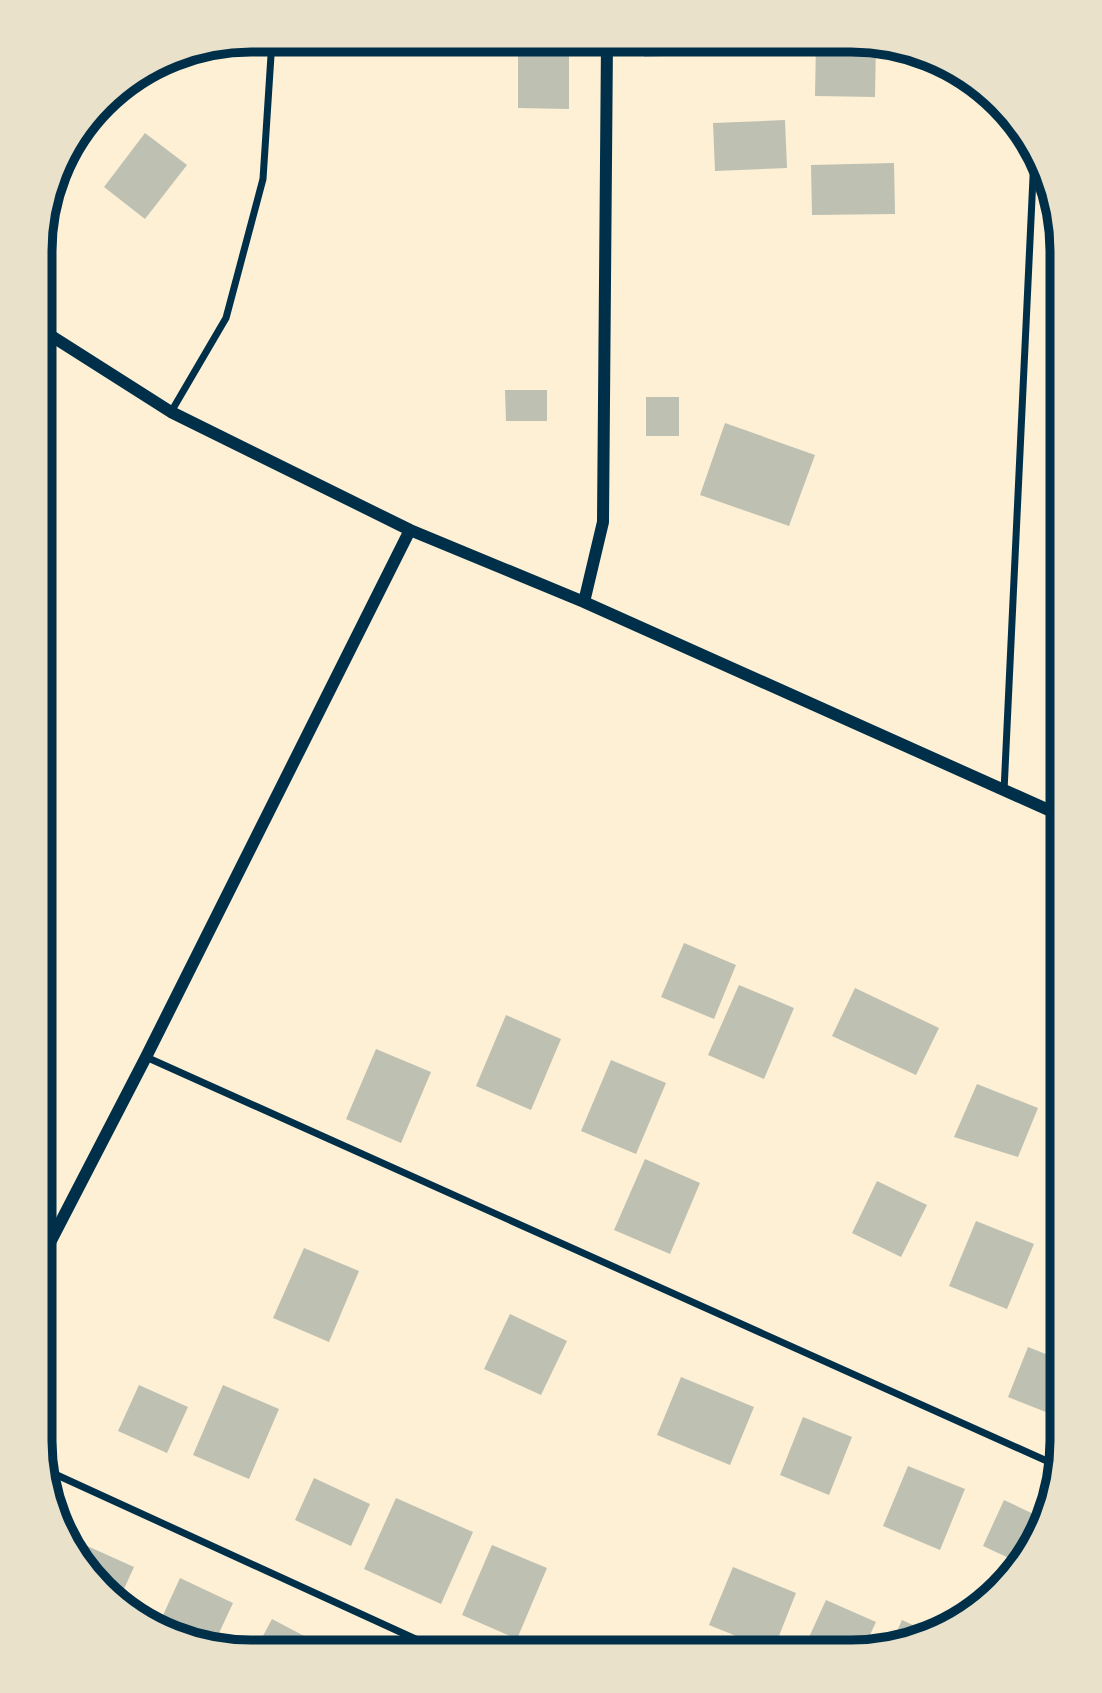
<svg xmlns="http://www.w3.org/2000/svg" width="1102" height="1693" font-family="'Roboto Condensed',sans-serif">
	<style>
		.building { fill: #bec0b2 }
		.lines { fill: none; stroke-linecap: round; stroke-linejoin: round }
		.minor { stroke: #003049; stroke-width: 7 }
		.tertiary { stroke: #003049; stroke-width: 12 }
		.rim { fill: none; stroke: #003049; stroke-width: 9 }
	</style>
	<rect width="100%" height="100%" fill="#fdf0d5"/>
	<path class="building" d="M 518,41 L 569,41 L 569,109 L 518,108 Z
		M 643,41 L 728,42 L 729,53 L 644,57 Z
		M 816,42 L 876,42 L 875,97 L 815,96 Z
		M 785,120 L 787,168 L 715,171 L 713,123 Z
		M 145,133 L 187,165 L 145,219 L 104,187 Z
		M 894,163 L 895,214 L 812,215 L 811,165 Z
		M 505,390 L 547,390 L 547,421 L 506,421 Z
		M 646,397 L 679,397 L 679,436 L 646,436 Z
		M 725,423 L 815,455 L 789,526 L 700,495 Z
		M 684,943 L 736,965 L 714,1019 L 661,997 Z
		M 739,985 L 794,1008 L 764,1079 L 708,1055 Z
		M 855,988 L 939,1028 L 916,1075 L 832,1036 Z
		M 506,1015 L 561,1039 L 531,1110 L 476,1086 Z
		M 376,1049 L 431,1072 L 401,1143 L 346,1119 Z
		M 611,1060 L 666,1083 L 636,1154 L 581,1131 Z
		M 977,1084 L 1038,1108 L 1018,1157 L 954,1137 Z
		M 645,1159 L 700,1183 L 670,1254 L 614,1230 Z
		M 877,1181 L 927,1205 L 901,1257 L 852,1233 Z
		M 976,1221 L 1034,1244 L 1007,1309 L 949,1286 Z
		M 304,1248 L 359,1271 L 329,1342 L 273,1318 Z
		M 510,1314 L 567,1341 L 541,1395 L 484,1369 Z
		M 1028,1347 L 1061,1360 L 1061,1418 L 1008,1397 Z
		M 681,1377 L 754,1407 L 730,1465 L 657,1435 Z
		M 139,1385 L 188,1407 L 167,1453 L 118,1431 Z
		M 223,1385 L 279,1409 L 249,1479 L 193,1455 Z
		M 803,1417 L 852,1437 L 829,1495 L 780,1475 Z
		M 908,1466 L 965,1489 L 940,1550 L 883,1526 Z
		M 314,1478 L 370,1504 L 351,1546 L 295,1520 Z
		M 396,1498 L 473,1532 L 441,1604 L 364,1569 Z
		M 1004,1500 L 1040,1517 L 1022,1564 L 983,1546 Z
		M 85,1545 L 134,1567 L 118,1602 L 81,1554 Z
		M 492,1545 L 547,1568 L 517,1639 L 462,1615 Z
		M 733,1567 L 796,1593 L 773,1651 L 709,1625 Z
		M 180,1578 L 233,1603 L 213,1646 L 159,1624 Z
		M 826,1600 L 876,1622 L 863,1650 L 820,1653 L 805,1646 Z
		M 272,1619 L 325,1647 L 323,1651 L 255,1651 Z
		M 902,1620 L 935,1635 L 891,1645 Z"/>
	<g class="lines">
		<path class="minor" d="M 171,412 L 226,318 L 263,179 L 272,40
			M 1004,791 L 1034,156
			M 146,1057 L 1058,1466
			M 46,1470 L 444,1652"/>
		<path class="tertiary" d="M 42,330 L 171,412 L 410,530 L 584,602 L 1062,816
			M 584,602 L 603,522 L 607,41
			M 41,1260 L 146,1057 L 410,530"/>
	</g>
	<path d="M0 0H1102V1693H0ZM251 52H851A199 199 0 0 1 1050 251V1441A199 199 0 0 1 851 1640H251A199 199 0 0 1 52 1441V251A199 199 0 0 1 251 52Z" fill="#e9e1ca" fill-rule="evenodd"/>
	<path class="rim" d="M251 52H851A199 199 0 0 1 1050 251V1441A199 199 0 0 1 851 1640H251A199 199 0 0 1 52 1441V251A199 199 0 0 1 251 52Z"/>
</svg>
